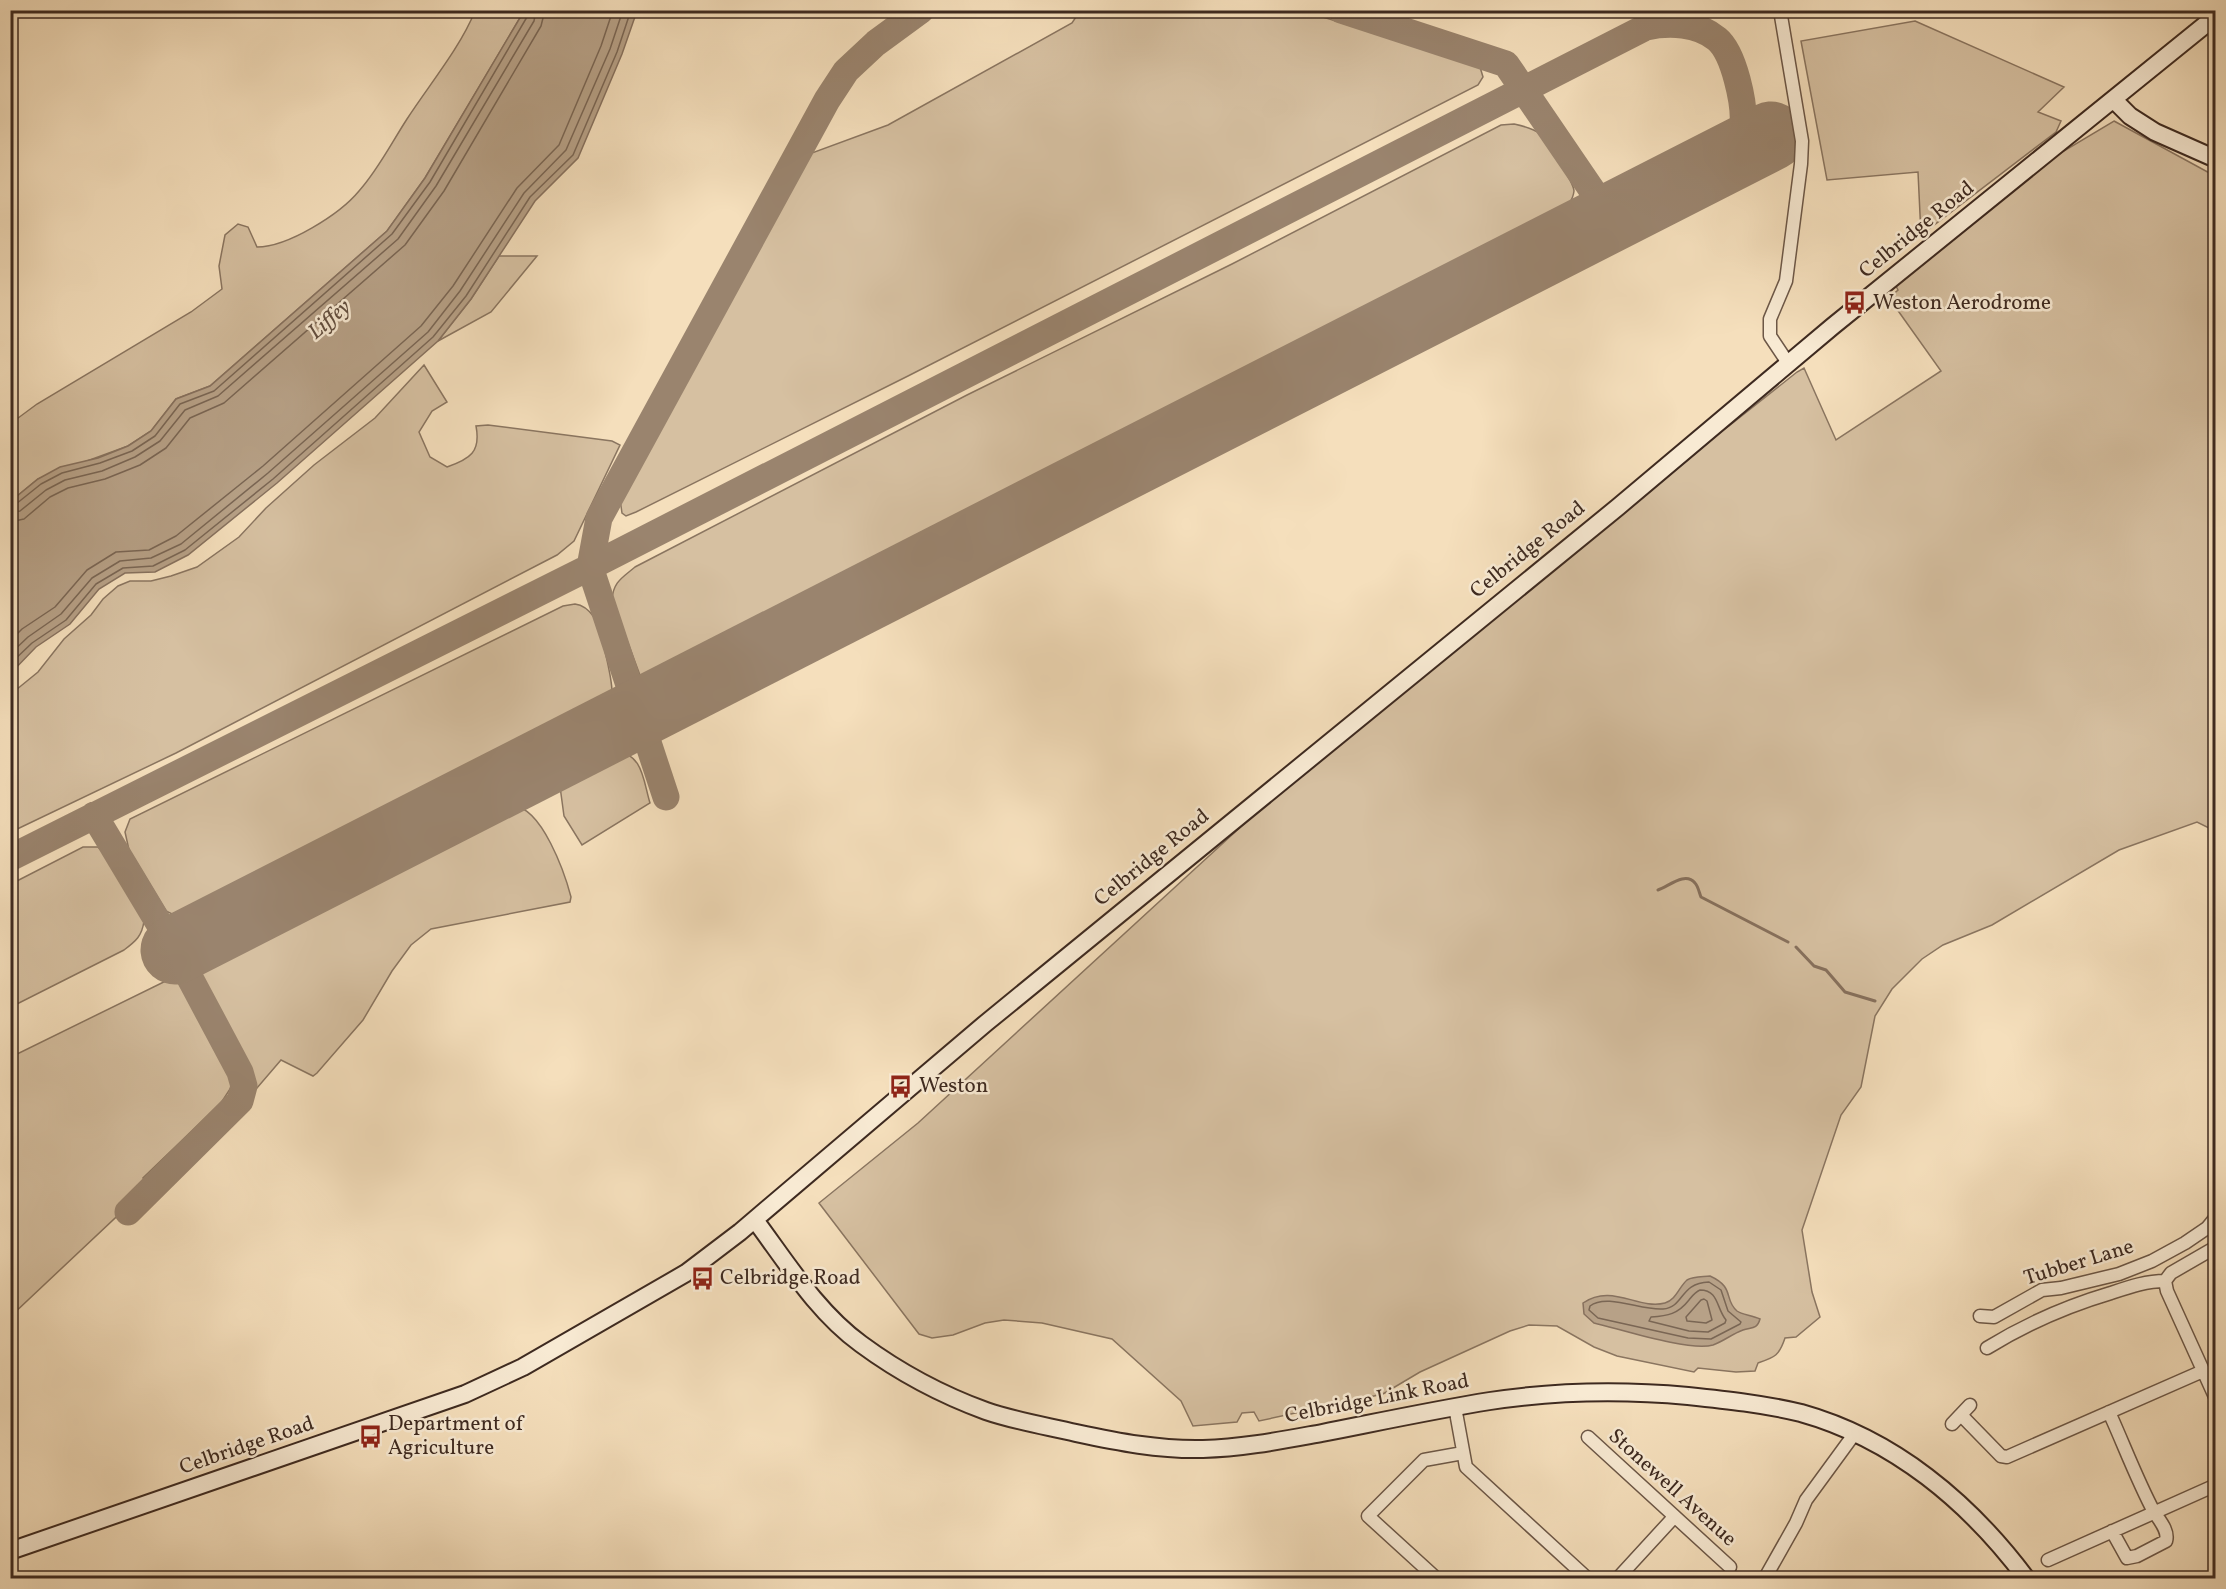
<svg xmlns="http://www.w3.org/2000/svg" width="2226" height="1589" font-family="Vollkorn,serif">
	<style>
		.green { fill: #d6c0a1; stroke: #8a7560; stroke-width: 1.5 }
		.water { fill: #b7a187; stroke: #87715e; stroke-width: 1.5 }
		.lines { fill: none; stroke-linecap: round; stroke-linejoin: round }
		.shore { stroke: #7a6654; stroke-width: 1.5 }
		.stream { stroke: #87715e; stroke-width: 3 }
		.taxiway { stroke: #9a846e; stroke-width: 27 }
		.runway { stroke: #9a846e; stroke-width: 69 }
		.street-casing { stroke: #6c5747; stroke-width: 15 }
		.secondary-casing { stroke: #3e2a20; stroke-width: 20 }
		.street { stroke: #f8ead3; stroke-width: 12 }
		.secondary { stroke: #f8ead3; stroke-width: 16 }
		.labels { text-anchor: middle; dominant-baseline: central; stroke-width: 5; stroke-linejoin: round; paint-order: stroke }
		.street-label { font-size: 21px; fill: #3e2a20; stroke: #f8ead3 }
		.poi-label { font-size: 21px; fill: #3e2a20; stroke: #f8ead3; text-anchor: start }
		.water-label { font-size: 22px; font-style: italic; fill: #624e3f; stroke: #f8ead3 }
	</style>
	<rect width="100%" height="100%" fill="#f5dfbc"/>
	<filter id="stains"><feTurbulence type="fractalNoise" baseFrequency=".00333" numOctaves="4"/><feColorMatrix values="0 0 0 0 .2 0 0 0 0 .09 0 0 0 0 .02 0 0 0 .5 -.17"/></filter>
	<radialGradient id="worn" r=".72"><stop offset=".6" stop-color="#630" stop-opacity="0"/><stop offset="1" stop-color="#630" stop-opacity=".3"/></radialGradient>
	<path class="green" d="M 475,11 L 524,11 L 425,178 L 387,231 L 210,386 L 176,399 L 151,431 L 128,446 L 38,479 L 11,501 L 10,424 L 37,404 L 191,312 L 222,289 L 219,266 L 225,235 L 238,224 L 248,227 L 257,247 C 288,247 340,214 359,191 C 378,170 392,142 407,119 C 429,85 460,48 475,11 Z
		M 1080,11 L 1303,11 L 1468,61 L 1480,67 L 1483,77 L 1478,85 L 908,376 L 636,512 L 626,516 L 622,513 L 620,499 L 809,154 L 888,125 L 1072,23 Z
		M 1915,21 L 2064,87 L 2038,112 L 2061,121 L 2056,132 L 1921,235 L 1918,172 L 1827,180 L 1801,41 Z
		M 2114,121 L 2215,176 L 2215,831 L 2197,822 L 2119,850 L 1992,925 L 1943,945 L 1922,959 L 1892,989 L 1875,1016 L 1861,1087 L 1841,1115 L 1802,1230 L 1812,1292 L 1820,1317 L 1796,1337 L 1785,1338 C 1779,1356 1775,1357 1758,1363 L 1755,1371 L 1736,1372 L 1698,1368 L 1694,1372 L 1617,1356 L 1594,1347 L 1557,1326 L 1529,1325 L 1510,1331 L 1420,1372 L 1383,1394 L 1259,1421 L 1254,1412 L 1242,1413 L 1237,1422 L 1193,1426 L 1181,1401 L 1112,1339 L 1042,1323 L 1004,1320 L 985,1323 L 953,1335 L 932,1338 L 919,1334 L 819,1203 L 918,1123 L 1270,800 L 1711,437 L 1729,426 L 1797,372 L 1804,368 L 1836,440 L 1941,371 L 1889,298 L 1898,290 L 1896,286 L 2047,161 Z
		M 1514,124 C 1523,126 1533,128 1540,134 C 1547,140 1574,183 1574,191 C 1573,201 1566,208 1559,215 L 1233,381 L 1079,463 L 672,666 L 647,678 L 641,678 L 612,600 C 613,582 622,578 635,567 L 967,395 L 1232,264 L 1501,125 Z
		M 499,256 L 537,256 L 491,312 L 438,341 L 471,299 Z
		M 424,365 L 447,402 L 432,411 L 419,432 L 430,457 L 447,467 C 470,459 481,452 476,426 L 488,425 L 612,441 L 620,445 L 574,541 L 557,555 L 176,753 L 11,832 L 11,694 L 38,672 L 64,639 L 91,615 L 103,599 L 118,586 L 130,581 L 151,581 L 171,576 L 197,567 L 239,537 L 266,508 L 314,465 L 375,418 Z
		M 575,604 C 583,605 589,610 594,617 C 601,629 612,679 612,692 L 605,701 L 494,759 L 188,910 L 172,914 L 166,911 L 129,850 L 125,832 L 130,819 L 563,606 Z
		M 614,752 C 643,752 643,780 650,803 L 582,845 L 564,816 L 559,779 Z
		M 513,806 C 542,807 565,874 571,897 L 570,902 L 431,929 L 411,945 L 392,971 L 363,1020 L 317,1073 L 313,1076 L 281,1060 L 257,1088 L 248,1080 L 230,1040 L 197,980 C 194,970 198,964 205,958 C 309,909 410,855 513,806 Z
		M 83,847 L 98,847 L 109,858 L 144,921 C 142,936 136,941 124,950 L 11,1007 L 11,884 Z
		M 180,974 L 190,987 L 232,1068 L 233,1077 L 232,1086 L 221,1103 L 143,1178 L 148,1187 L 11,1316 L 11,1057 Z"/>
	<path class="water" d="M 524,11 L 637,11 L 622,54 L 578,158 L 535,201 L 471,299 L 438,341 L 277,483 L 188,555 L 155,572 L 125,573 L 99,589 L 70,624 L 36,647 L 11,673 L 11,501 L 38,479 L 60,467 L 98,458 L 128,446 L 151,431 L 176,399 L 210,386 L 387,231 L 425,178 Z
		M 1710,1276 C 1736,1288 1723,1299 1737,1311 C 1742,1315 1752,1315 1760,1319 C 1757,1330 1751,1327 1743,1330 C 1732,1334 1724,1341 1713,1345 C 1690,1352 1620,1329 1594,1323 L 1584,1314 L 1583,1303 C 1612,1283 1638,1310 1665,1303 C 1676,1300 1679,1287 1687,1280 C 1694,1276 1703,1277 1710,1276 Z"/>
	<g class="lines">
		<path class="shore" d="M 10,505 L 16,504 L 41,484 L 62,473 L 100,463 L 132,451 L 155,436 L 180,404 L 214,391 L 392,234 L 430,182 L 527,17 L 529,10
			M 10,513 L 20,511 L 46,490 L 65,480 L 102,471 L 135,457 L 160,441 L 185,410 L 218,396 L 398,239 L 436,186 L 534,21 L 536,10
			M 10,522 L 24,519 L 50,497 L 68,488 L 105,479 L 140,465 L 166,448 L 190,418 L 224,403 L 405,245 L 444,191 L 541,26 L 545,10
			M 10,641 L 22,629 L 55,607 L 87,570 L 116,552 L 149,550 L 176,536 L 263,466 L 421,326 L 453,286 L 517,188 L 559,145 L 601,46 L 613,10
			M 10,654 L 28,637 L 61,614 L 92,578 L 120,561 L 151,558 L 181,544 L 268,473 L 428,332 L 460,291 L 524,193 L 566,150 L 610,49 L 623,10
			M 10,664 L 32,643 L 66,620 L 96,584 L 123,568 L 153,566 L 185,550 L 273,479 L 433,337 L 466,296 L 530,197 L 573,155 L 617,52 L 631,10
			M 1709,1282 L 1721,1290 L 1728,1311 L 1741,1322 L 1740,1324 L 1711,1339 L 1688,1338 L 1598,1318 L 1589,1310 L 1590,1306 C 1607,1293 1642,1311 1663,1309 C 1685,1307 1679,1283 1709,1282 Z
			M 1700,1290 C 1719,1290 1716,1308 1726,1320 L 1725,1323 L 1708,1332 L 1689,1331 L 1649,1321 L 1651,1317 C 1668,1316 1678,1314 1689,1300 C 1693,1295 1695,1292 1700,1290 Z
			M 1704,1299 L 1707,1301 L 1712,1320 L 1706,1323 L 1687,1321 L 1686,1317 L 1701,1300 Z"/>
		<path class="stream" d="M 1658,890 C 1668,887 1685,871 1695,883 C 1698,886 1699,892 1701,897 L 1788,942
			M 1796,947 L 1814,966 L 1826,970 L 1845,992 L 1875,1001"/>
		<path class="taxiway" d="M 1341,10 L 1506,64 L 1611,218
			M 666,797 L 590,567 L 599,518 L 827,100 L 846,71 L 876,43 L 921,10
			M 94,815 L 175,950 L 240,1072 L 244,1086 L 240,1101 L 128,1212
			M 10,858 L 590,567 L 1646,27 C 1669,22 1698,23 1717,39 C 1734,53 1745,104 1743,126 C 1743,132 1740,138 1738,144 C 1734,153 1726,157 1719,163"/>
		<path class="runway" d="M 175,950 L 1771,136"/>
		<defs>
			<path id="street" d="M 1780,10 L 1802,141 L 1801,164 L 1786,281 L 1770,319 L 1770,336 L 1788,363
				M 2165,1281 L 2167,1291 L 2216,1399
				M 2165,1281 L 2171,1273 L 2216,1247
				M 1980,1316 L 1994,1317 L 2042,1290 L 2061,1288 L 2119,1274 L 2152,1261 L 2185,1243 L 2207,1228 L 2216,1217
				M 1987,1348 C 2026,1324 2067,1306 2111,1293 C 2129,1287 2146,1281 2165,1281
				M 1455,1407 L 1466,1467 L 1587,1578
				M 2109,1412 C 2124,1445 2137,1480 2154,1512 C 2160,1521 2169,1531 2166,1541 L 2137,1556 L 2127,1558 L 2112,1531
				M 1961,1415 L 2001,1456 L 2007,1457 L 2203,1371
				M 1952,1424 L 1970,1405
				M 1588,1437 L 1730,1567
				M 2048,1560 L 2216,1485
				M 1436,1578 L 1368,1516 L 1424,1460 L 1463,1453
				M 1618,1578 L 1674,1517
				M 1765,1578 L 1796,1523 L 1806,1500 L 1855,1433"/>
			<path id="secondary" d="M 2114,100 L 2130,116 L 2155,132 L 2216,159
				M 755,1220 C 787,1263 817,1312 861,1344 C 899,1372 942,1395 986,1411 C 1015,1421 1046,1426 1076,1433 C 1118,1442 1159,1450 1203,1449 C 1243,1448 1283,1440 1322,1433 C 1378,1422 1434,1410 1490,1401 C 1556,1391 1622,1390 1688,1396 C 1726,1400 1764,1404 1801,1413 C 1894,1439 1969,1502 2026,1578
				M 10,1551 L 465,1394 L 523,1367 L 686,1273 L 740,1232 L 986,1023 L 1618,507 L 1833,326 L 2216,16"/>
		</defs>
		<use href="#street" class="street-casing"/>
		<use href="#secondary" class="secondary-casing"/>
		<use href="#street" class="street"/>
		<use href="#secondary" class="secondary"/>
	</g>
	<defs>
		<symbol id="bus-bare" viewBox="-9 -9 18 18"><path d="M-5-6H5V4H4V6H2V4H-2V6H-4V4H-5ZM-3.5-4V0h7V-4ZM-3.5 1.2v1.5H-2V1.2ZM2 1.2v1.5H3.5V1.2Z" fill="#8f2418" stroke="#f8ead3" stroke-width="2.5" paint-order="stroke"/></symbol>
	</defs>
	<g fill-rule="evenodd">
		<use href="#bus-bare" x="1838" y="286" width="33" height="33"/>
		<use href="#bus-bare" x="884" y="1070" width="33" height="33"/>
		<use href="#bus-bare" x="686" y="1262" width="33" height="33"/>
		<use href="#bus-bare" x="354" y="1420" width="33" height="33"/>
	</g>
	<g class="labels">
		<g class="street-label">
			<text transform="translate(1917 230) rotate(-39)">Celbridge Road</text>
			<text transform="translate(1528 550) rotate(-39)">Celbridge Road</text>
			<text transform="translate(1152 858) rotate(-39)">Celbridge Road</text>
			<text transform="translate(2079 1263) rotate(-17)">Tubber Lane</text>
			<text transform="translate(1377 1399) rotate(-11)">Celbridge Link Road</text>
			<text transform="translate(247 1446) rotate(-19)">Celbridge Road</text>
			<text transform="translate(1672 1488) rotate(42)">Stonewell Avenue</text>
		</g>
		<g class="poi-label">
			<text x="1873" y="303">Weston Aerodrome</text>
			<text x="919" y="1086">Weston</text>
			<text x="720" y="1278">Celbridge Road</text>
			<text x="388" y="1424">Department of<tspan x="388" dy="24">Agriculture</tspan></text>
		</g>
		<g class="water-label">
			<text transform="translate(330 320) rotate(-41)">Liffey</text>
		</g>
	</g>
	<rect width="2226" height="1589" fill="none" stroke="#f5dfbc" stroke-width="36"/>
	<rect x="12" y="12" width="2202" height="1565" fill="none" stroke="#3e2a20" stroke-width="3"/>
	<rect x="18" y="18" width="2190" height="1553" fill="none" stroke="#3e2a20" stroke-width="1.5"/>
	<rect width="100%" height="100%" filter="url(#stains)"/>
	<rect width="100%" height="100%" fill="url(#worn)"/>
</svg>
